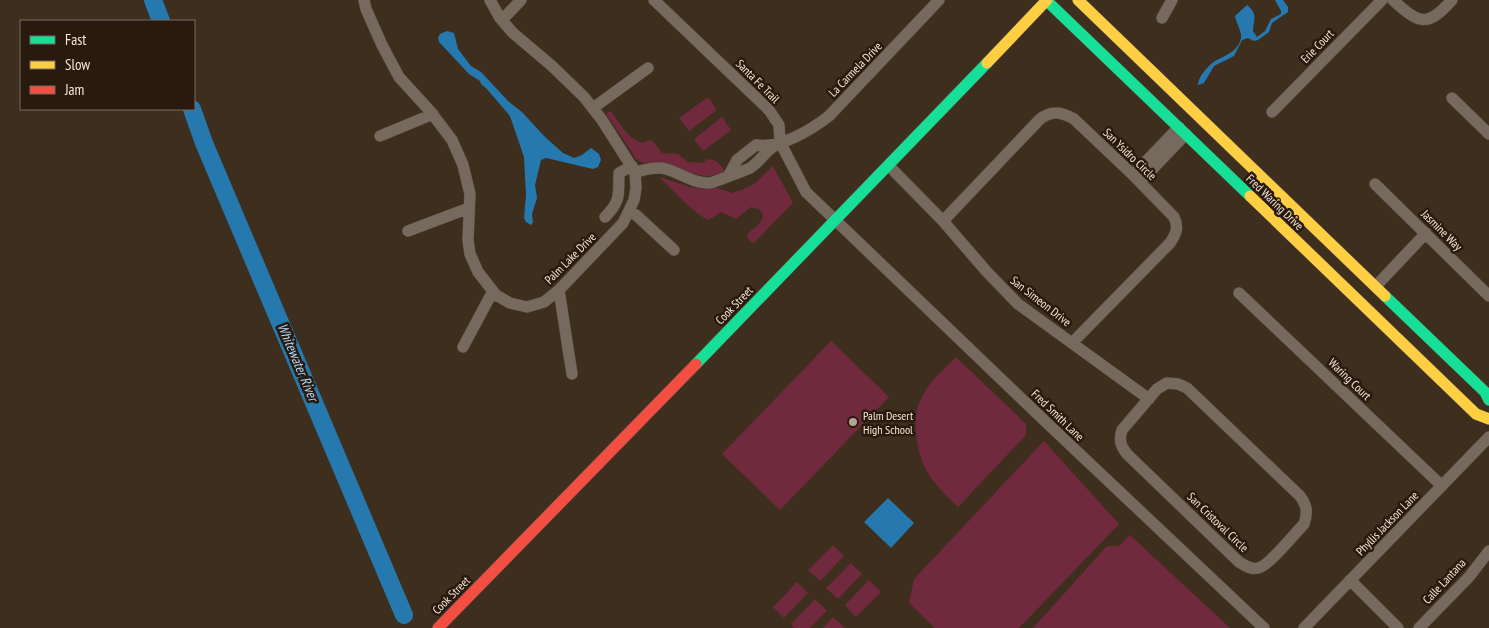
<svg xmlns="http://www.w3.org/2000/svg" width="1489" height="628" font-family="'PT Sans Narrow',sans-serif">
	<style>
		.green { fill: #71293e }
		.water { fill: #2679af }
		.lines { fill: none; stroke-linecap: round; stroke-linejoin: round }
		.river { stroke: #2679af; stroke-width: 18 }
		.street-casing { stroke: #5a4c40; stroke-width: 12 }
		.fast-casing { stroke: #5a4c40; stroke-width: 12 }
		.slow-casing { stroke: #5a4c40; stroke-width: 12 }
		.jam-casing { stroke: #5a4c40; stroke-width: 12 }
		.street { stroke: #766a5e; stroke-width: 11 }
		.fast { stroke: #16e098; stroke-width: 11 }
		.slow { stroke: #ffcf43; stroke-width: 11 }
		.jam { stroke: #f24e42; stroke-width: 11 }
		.poi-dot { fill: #b7a594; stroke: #281a0e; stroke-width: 2 }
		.labels { text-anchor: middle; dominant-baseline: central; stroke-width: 5; stroke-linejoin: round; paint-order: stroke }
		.street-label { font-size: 12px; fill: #f8e5d4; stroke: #281a0e }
		.poi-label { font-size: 12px; fill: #f8e5d4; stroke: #281a0e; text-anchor: start }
		.water-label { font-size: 14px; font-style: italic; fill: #aed6f7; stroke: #281a0e }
	</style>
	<rect width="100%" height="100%" fill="#3e2e1e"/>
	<path class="green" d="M 708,97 L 717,110 L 689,131 L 679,118 Z
		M 611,111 C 620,124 628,139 643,143 L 649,140 L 653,141 L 662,153 L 678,154 L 688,162 L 702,163 L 708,159 L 717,161 L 725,171 C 719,174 713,176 706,176 C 692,175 680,167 667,165 C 656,163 644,165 636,159 L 606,113 Z
		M 722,117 L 731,130 L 703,151 L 694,139 Z
		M 773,166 L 793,203 L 754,243 L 750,241 L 747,236 L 748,233 L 757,226 L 762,220 L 763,215 L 759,209 L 751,207 L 736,219 L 721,212 L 709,220 C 695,215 671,188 659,177 L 690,187 L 703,189 L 717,188 L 732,193 L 741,190 L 754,184 Z
		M 831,341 L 889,397 L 780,510 L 722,454 Z
		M 956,357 L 1026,424 L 1026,435 L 958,507 C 933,483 919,468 916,432 C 915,419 916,406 923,395 C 931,380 945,368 956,357 Z
		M 1044,441 L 1119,524 L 1019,628 L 935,628 L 909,603 L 914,579 Z
		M 1130,535 L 1230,628 L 1033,628 L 1107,546 L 1119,546 Z
		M 833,545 L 844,556 L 820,581 L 808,570 Z
		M 851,563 L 862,574 L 838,599 L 826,588 Z
		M 869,580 L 881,592 L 856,617 L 845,605 Z
		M 797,582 L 808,593 L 784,618 L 773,607 Z
		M 815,599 L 827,611 L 810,628 L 794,628 L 791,624 Z
		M 833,617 L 845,628 L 823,628 Z"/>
	<path class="water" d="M 1275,0 L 1283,0 L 1288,7 L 1288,12 L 1272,23 L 1269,32 L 1258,40 L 1254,41 L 1248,38 L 1242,40 L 1234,56 L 1214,66 L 1204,83 L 1198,85 C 1198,76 1211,62 1219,59 C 1228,54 1238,51 1241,38 C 1242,31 1236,23 1235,16 L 1247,5 C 1259,15 1253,19 1253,31 L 1257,37 L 1265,31 L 1271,19 L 1281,14 L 1281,11 Z
		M 447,31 L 454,33 L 458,49 L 471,66 L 481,72 L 509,102 L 522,112 L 544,136 L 563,153 L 574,158 L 582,155 L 591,148 L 599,154 L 601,160 L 598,167 L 593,169 L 546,158 L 541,160 L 535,185 L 537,198 L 532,214 L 533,222 L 531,225 L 526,222 L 524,218 L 526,195 L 524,157 L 510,116 L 486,88 L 481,84 L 480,81 L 469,74 L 439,42 L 438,38 L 440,34 Z
		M 888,498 L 914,523 L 891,548 L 864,522 Z"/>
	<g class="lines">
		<path class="river" d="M 153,0 L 161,21
			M 192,109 L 204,143 L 404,615"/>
		<defs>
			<path id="street" d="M 364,0 L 366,9 L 382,45 L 399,77 L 430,111 L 452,140 L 463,165 L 470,194 L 468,240 L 470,254 L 478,272 L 496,295 L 510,303 L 527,307 L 544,302 L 559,290 L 623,223 L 634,200 L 636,188 L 635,172 L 602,120 L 584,97 L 552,66 L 513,33 L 500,18 L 490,0
				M 654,0 L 769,110 L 779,125 L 780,142 L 806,192 L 1049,425 L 1264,628
				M 1393,0 C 1419,24 1427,28 1452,0
				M 1162,18 L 1172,0
				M 502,20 L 521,0
				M 1452,98 L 1489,134
				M 593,108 L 648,68
				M 1272,112 L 1382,0
				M 380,136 L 433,114
				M 889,166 L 943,221 L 987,272 L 1018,304 L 1149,399
				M 635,172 C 645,170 656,166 666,169 C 681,173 694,184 710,183 C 714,182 746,170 750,168 C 760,162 765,151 776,145
				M 729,175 L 737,160 L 756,145 C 780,149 811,130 829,116 L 939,0
				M 1133,175 L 1179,127
				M 1140,182 L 1186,134
				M 1375,184 L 1489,296
				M 630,212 L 636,215 L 674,250
				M 605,217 C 622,200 618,194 619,173 L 632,166
				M 943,221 L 1040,119 C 1052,110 1062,112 1074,119 L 1133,175 L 1174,217 C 1179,228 1176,234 1170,243 L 1072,343
				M 408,231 L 469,208
				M 1376,286 L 1426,233
				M 559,290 L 572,374
				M 1239,293 L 1442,486
				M 463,347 L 493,291
				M 1167,383 L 1178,384 L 1187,388 L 1300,496 C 1307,506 1308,512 1304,524 C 1296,532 1268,567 1258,568 C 1251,570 1244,565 1239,562 L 1127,454 C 1120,445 1119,440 1122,430 L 1157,389 Z
				M 1350,580 L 1398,628
				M 1304,628 L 1489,437
				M 1419,628 L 1469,577 L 1489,551"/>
			<path id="fast" d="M 1046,0 L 1250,196
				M 1385,296 L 1485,392 L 1489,400
				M 696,364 L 987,63"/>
			<path id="slow" d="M 1078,0 L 1385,296
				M 987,63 L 1047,0
				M 1250,196 L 1476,414 L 1489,419"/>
			<path id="jam" d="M 438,628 L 696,364"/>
		</defs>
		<use href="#street" class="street-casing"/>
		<use href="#fast" class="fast-casing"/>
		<use href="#slow" class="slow-casing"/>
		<use href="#jam" class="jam-casing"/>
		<use href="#street" class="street"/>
		<use href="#fast" class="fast"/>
		<use href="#slow" class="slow"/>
		<use href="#jam" class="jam"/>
	</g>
	<circle class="poi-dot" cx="853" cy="422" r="5"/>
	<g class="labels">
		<g class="street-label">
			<text transform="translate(1317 46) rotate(-46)">Erie Court</text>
			<text transform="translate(855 69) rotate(-46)">La Carmela Drive</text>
			<text transform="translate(758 81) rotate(45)">Santa Fe Trail</text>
			<text transform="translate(1130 154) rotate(44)">San Ysidro Circle</text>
			<text transform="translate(1275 202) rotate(44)">Fred Waring Drive</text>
			<text transform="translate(1442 230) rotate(45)">Jasmine Way</text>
			<text transform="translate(570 258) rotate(-45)">Palm Lake Drive</text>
			<text transform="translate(1041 301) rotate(38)">San Simeon Drive</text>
			<text transform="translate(734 305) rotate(-46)">Cook Street</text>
			<text transform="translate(1350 379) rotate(44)">Waring Court</text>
			<text transform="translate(1058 415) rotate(44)">Fred Smith Lane</text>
			<text transform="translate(1218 522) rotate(44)">San Cristoval Circle</text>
			<text transform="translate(1387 523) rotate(-46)">Phyllis Jackson Lane</text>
			<text transform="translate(1444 581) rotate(-47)">Calle Lantana</text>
			<text transform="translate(451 595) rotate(-45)">Cook Street</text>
		</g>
		<g class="poi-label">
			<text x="863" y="415">Palm Desert<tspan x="863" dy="14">High School</tspan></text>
		</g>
		<g class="water-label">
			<text transform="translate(298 362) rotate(67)">Whitewater River</text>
		</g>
	</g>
	<rect x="20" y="20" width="175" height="90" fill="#281a0e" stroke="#7b6b5d"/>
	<rect x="30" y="36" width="25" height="8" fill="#16e098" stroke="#7b6b5d"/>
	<text x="65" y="45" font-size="15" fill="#f8e5d4">Fast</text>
	<rect x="30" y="61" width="25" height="8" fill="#ffcf43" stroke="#7b6b5d"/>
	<text x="65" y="70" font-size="15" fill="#f8e5d4">Slow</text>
	<rect x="30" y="86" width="25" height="8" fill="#f24e42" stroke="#7b6b5d"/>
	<text x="65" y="95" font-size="15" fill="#f8e5d4">Jam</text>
</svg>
